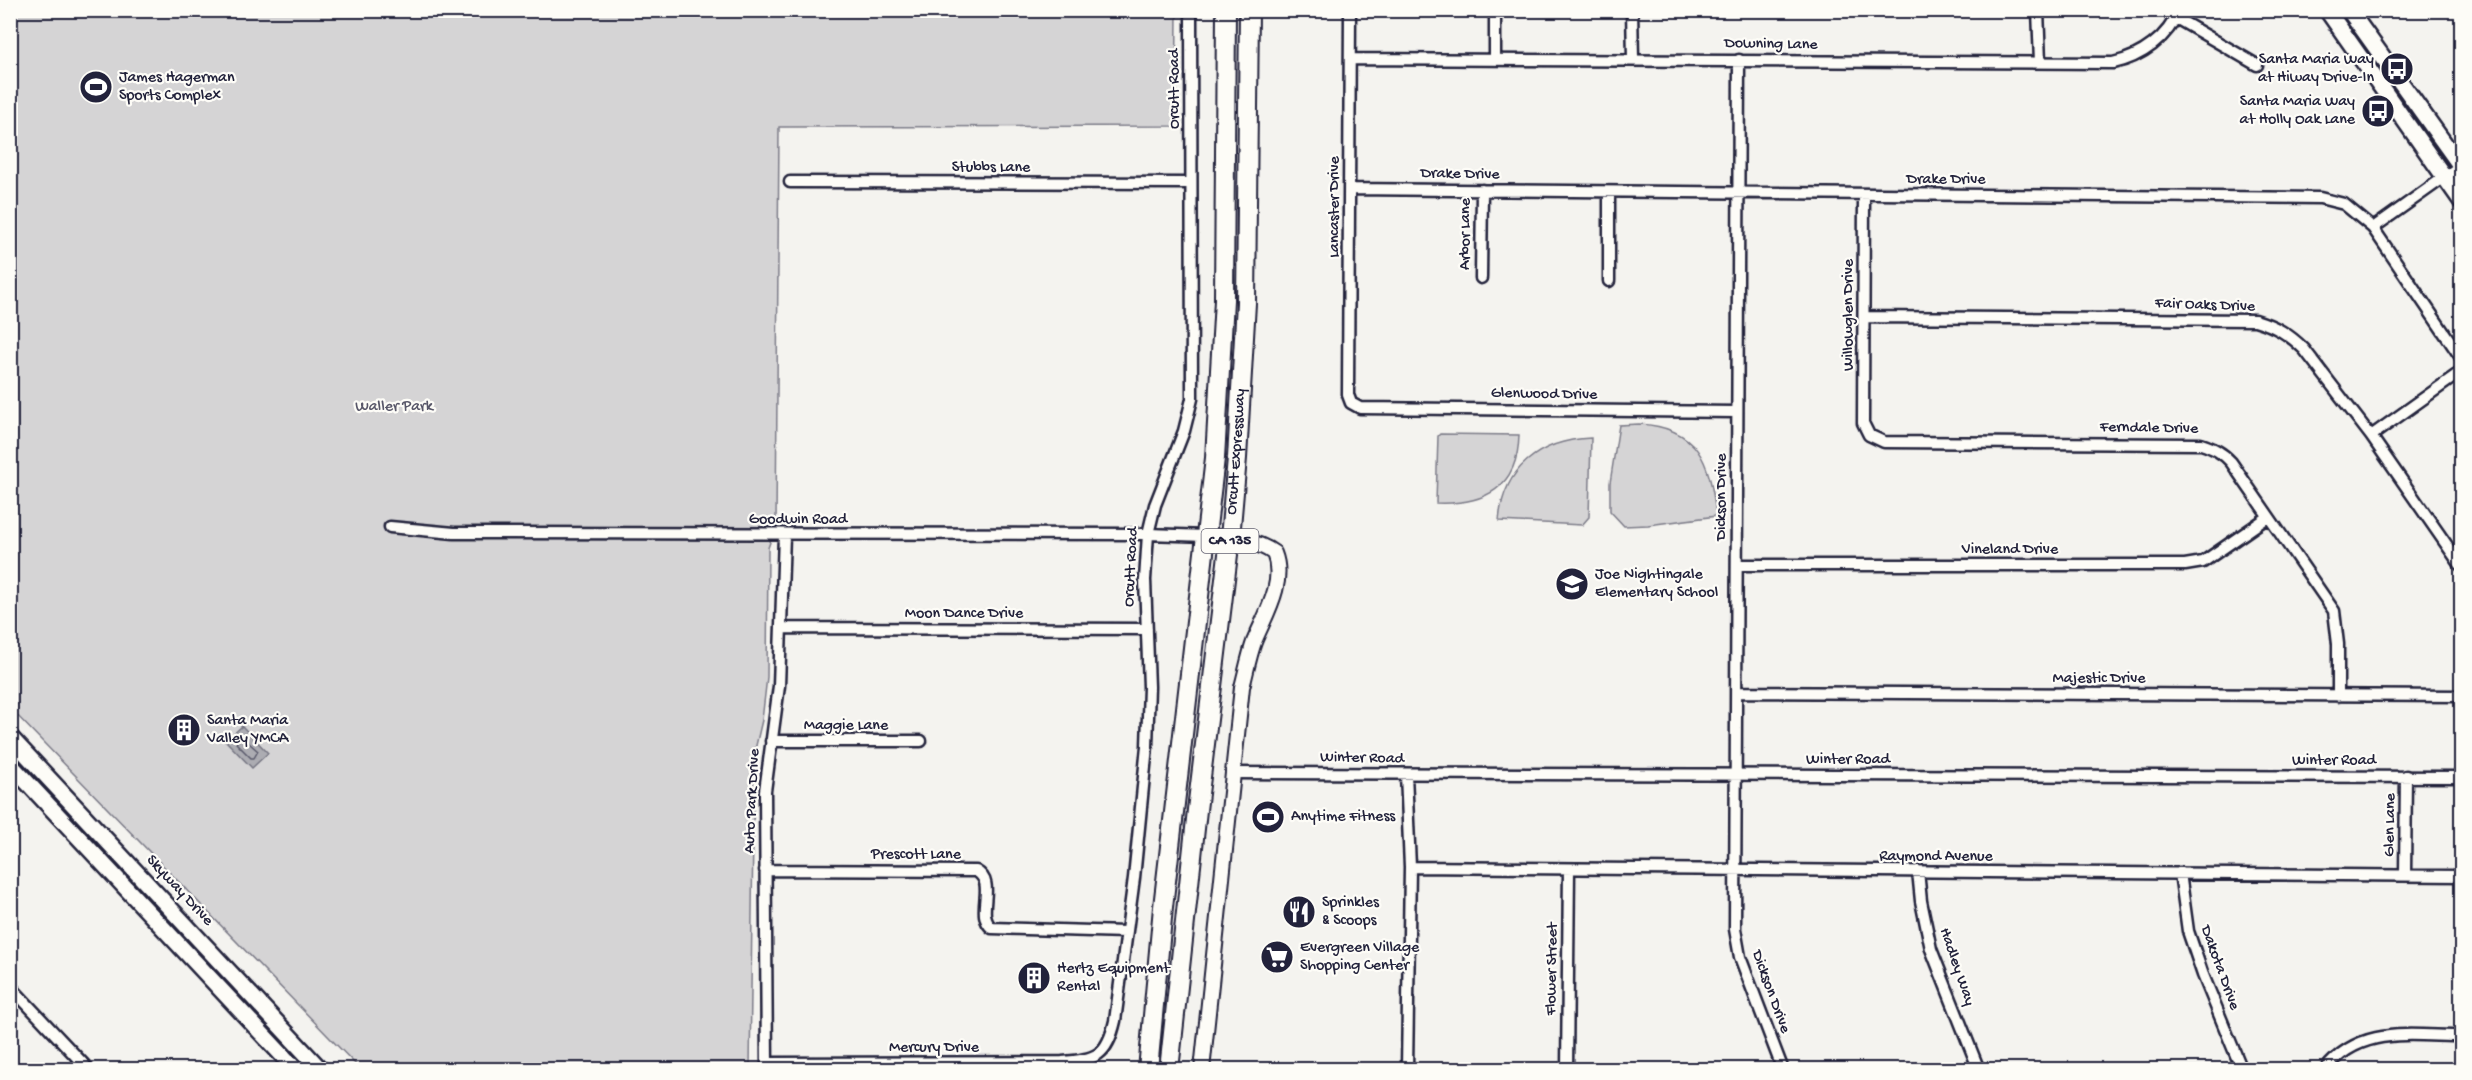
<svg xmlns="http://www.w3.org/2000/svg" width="2472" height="1080" font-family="'Gochi Hand',sans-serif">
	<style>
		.green { fill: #d5d4d5; stroke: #7c7b88; stroke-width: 1.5 }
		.water { fill: #acacb2; stroke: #757582; stroke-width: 1.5 }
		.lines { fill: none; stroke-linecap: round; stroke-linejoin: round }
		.shore { stroke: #59596b; stroke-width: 1.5 }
		.minor-casing { stroke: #22223b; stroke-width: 15 }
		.tertiary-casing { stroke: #22223b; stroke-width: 18 }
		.secondary-casing { stroke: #22223b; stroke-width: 20 }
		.trunk-casing { stroke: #22223b; stroke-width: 22 }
		.minor { stroke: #fdfcf7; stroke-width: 10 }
		.tertiary { stroke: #fdfcf7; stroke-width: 14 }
		.secondary { stroke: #fdfcf7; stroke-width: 15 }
		.trunk { stroke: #fdfcf7; stroke-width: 18 }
		.labels { text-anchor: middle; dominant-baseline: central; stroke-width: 4.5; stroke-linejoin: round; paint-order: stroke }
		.shield { fill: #fdfcf7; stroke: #646373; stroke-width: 1.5 }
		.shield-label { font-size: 15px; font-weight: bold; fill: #22223b }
		.street-label { font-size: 16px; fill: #22223b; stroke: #fdfcf7 }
		.poi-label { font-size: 16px; fill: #22223b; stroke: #fdfcf7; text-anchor: start }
		.park-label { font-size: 16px; fill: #585769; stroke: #fdfcf7 }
	</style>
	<rect width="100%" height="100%" fill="#f4f3ef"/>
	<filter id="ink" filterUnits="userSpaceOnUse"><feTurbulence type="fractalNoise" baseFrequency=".0167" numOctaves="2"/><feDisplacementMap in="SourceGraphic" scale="12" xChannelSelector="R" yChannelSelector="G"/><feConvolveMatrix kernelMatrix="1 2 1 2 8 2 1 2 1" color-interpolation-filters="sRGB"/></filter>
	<g filter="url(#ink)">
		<path class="green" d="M 11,11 L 1177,11 L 1176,126 L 779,127 L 776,525 L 768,548 L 767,677 L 762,720 L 754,754 L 750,1069 L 360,1069 L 11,709 Z
			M 1639,424 C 1698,427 1711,462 1716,516 L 1648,525 L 1624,526 L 1610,511 L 1610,483 L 1619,425 Z
			M 1440,434 L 1519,435 C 1518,488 1485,505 1436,503 L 1438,436 Z
			M 1591,438 L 1589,517 L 1582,525 L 1499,521 C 1503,469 1539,440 1591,438 Z"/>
		<path class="water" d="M 242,726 L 268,753 L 252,768 L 226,741 Z"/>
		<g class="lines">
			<path class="shore" d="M 241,736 L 258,751 L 254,758 L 251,758 L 236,743 Z"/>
			<defs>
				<path id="minor" d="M 1350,10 L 1348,395 L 1351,403 L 1360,408 L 1737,412
					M 1495,10 L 1495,59
					M 1632,10 L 1633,59
					M 2038,10 L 2040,62
					M 2176,18 L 2257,65
					M 1350,59 L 2113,63 C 2141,57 2168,38 2179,10
					M 1739,60 L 1735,929 L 1740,957 L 1783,1070
					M 790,182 L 1191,183
					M 1351,189 L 2320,198 L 2344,204 L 2373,228 L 2462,359
					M 1609,192 L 1609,281
					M 1864,194 L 1863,423 L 1869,435 L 1884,442 L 2201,444 C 2213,448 2222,452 2231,462 L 2334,611 L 2338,644 L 2338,696
					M 2373,228 L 2460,166
					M 1481,278 L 1482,190
					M 1864,317 L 2255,320 C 2275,326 2289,334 2304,349 L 2371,436 L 2462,567
					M 2371,436 L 2462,371
					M 390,527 L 454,533 L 1148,534 L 1206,536
					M 1737,565 L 2185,565 L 2203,562 L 2268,517
					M 782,628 L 1147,629
					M 1737,692 L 2462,696
					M 771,741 L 921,741
					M 1234,773 L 2462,777
					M 1406,774 L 1410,867 L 1407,1070
					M 1410,867 L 2462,876
					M 765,870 L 976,871 C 998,883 974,914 992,928 L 1125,932
					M 1918,871 L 1921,901 L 1931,949 L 1979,1070
					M 2180,873 L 2188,931 L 2203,975 L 2242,1070
					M 2405,875 L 2406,776
					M 10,986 L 89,1070
					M 767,1063 L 1062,1062 C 1096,1060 1107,1056 1115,1021 L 1134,878 L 1147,746 L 1149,687 L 1145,580 L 1148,534 L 1155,505 L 1184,431 L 1192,399 L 1191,10
					M 767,1068 L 765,791 L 779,686 L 784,535
					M 1567,1070 L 1569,869
					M 2325,1070 C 2360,1025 2411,1036 2462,1036"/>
				<path id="tertiary" d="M 1202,1070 L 1242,687 C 1246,672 1249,656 1254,642 C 1265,615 1286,583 1274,553 C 1255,539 1229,538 1206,536"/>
				<path id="secondary" d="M 2327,10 L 2462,202
					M 2349,10 L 2462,168
					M 10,737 L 321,1070
					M 10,764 L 296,1070"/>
				<g id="trunk">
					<path d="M 1148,1070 L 1163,907 L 1215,458 L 1224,300 L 1226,10"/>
					<path id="s1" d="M 1169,1070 L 1197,810 L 1230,538 L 1237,458 L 1246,303 L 1249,10"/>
				</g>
			</defs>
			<use href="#minor" class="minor-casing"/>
			<use href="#tertiary" class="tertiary-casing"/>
			<use href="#secondary" class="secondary-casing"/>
			<use href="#trunk" class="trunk-casing"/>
			<use href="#minor" class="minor"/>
			<use href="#tertiary" class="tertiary"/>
			<use href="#secondary" class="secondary"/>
			<use href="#trunk" class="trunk"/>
		</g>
	</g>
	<defs>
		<symbol id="bus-disc" viewBox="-11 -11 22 22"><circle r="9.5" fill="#22223b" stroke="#fdfcf7"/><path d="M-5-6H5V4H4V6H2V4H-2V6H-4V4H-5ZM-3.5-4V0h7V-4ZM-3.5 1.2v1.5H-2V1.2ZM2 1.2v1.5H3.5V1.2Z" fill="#fff"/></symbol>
		<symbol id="stadium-disc" viewBox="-11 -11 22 22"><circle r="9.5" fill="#22223b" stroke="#fdfcf7"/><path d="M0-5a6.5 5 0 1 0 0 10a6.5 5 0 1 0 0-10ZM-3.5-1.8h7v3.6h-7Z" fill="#fff"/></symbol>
		<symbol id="school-disc" viewBox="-11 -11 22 22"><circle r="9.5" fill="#22223b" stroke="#fdfcf7"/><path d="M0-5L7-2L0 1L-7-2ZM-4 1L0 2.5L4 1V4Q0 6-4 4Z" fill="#fff"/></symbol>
		<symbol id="building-disc" viewBox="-11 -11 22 22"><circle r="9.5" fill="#22223b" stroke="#fdfcf7"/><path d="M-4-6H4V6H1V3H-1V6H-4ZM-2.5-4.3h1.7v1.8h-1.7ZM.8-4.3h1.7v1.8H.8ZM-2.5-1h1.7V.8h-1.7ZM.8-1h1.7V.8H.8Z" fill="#fff"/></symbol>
		<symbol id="restaurant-disc" viewBox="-11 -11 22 22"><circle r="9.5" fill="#22223b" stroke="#fdfcf7"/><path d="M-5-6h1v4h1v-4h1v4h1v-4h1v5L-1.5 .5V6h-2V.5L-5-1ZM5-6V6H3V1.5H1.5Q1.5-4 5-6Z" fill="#fff"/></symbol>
		<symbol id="supermarket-disc" viewBox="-11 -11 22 22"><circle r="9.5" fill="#22223b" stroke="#fdfcf7"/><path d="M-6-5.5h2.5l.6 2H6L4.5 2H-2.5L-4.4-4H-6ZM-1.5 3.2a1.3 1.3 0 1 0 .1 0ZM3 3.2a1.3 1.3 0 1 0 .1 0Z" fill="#fff"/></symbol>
	</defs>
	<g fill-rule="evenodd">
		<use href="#bus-disc" x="2378" y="50" width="38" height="38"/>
		<use href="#stadium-disc" x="77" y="68" width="38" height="38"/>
		<use href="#bus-disc" x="2359" y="92" width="38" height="38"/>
		<use href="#school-disc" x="1553" y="565" width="38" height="38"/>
		<use href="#building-disc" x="165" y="711" width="38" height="38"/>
		<use href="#stadium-disc" x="1249" y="798" width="38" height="38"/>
		<use href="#restaurant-disc" x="1280" y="893" width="38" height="38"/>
		<use href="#supermarket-disc" x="1258" y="938" width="38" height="38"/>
		<use href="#building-disc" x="1015" y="959" width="38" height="38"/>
	</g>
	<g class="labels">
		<rect class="shield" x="1201.5" y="529" width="57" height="24" rx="4.5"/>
		<g class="shield-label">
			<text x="1230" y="541">CA 135</text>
		</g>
		<g class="street-label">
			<text transform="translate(1771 45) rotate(1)">Downing Lane</text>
			<text transform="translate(1175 89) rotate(-90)">Orcutt Road</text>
			<text x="991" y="168">Stubbs Lane</text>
			<text transform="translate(1460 175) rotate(1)">Drake Drive</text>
			<text x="1946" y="180">Drake Drive</text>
			<text transform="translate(1335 207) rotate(-90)">Lancaster Drive</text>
			<text transform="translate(1466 234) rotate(-90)">Arbor Lane</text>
			<text transform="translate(2205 306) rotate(2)">Fair Oaks Drive</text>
			<text transform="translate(1849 315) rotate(-90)">Willowglen Drive</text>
			<text transform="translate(1544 395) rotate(1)">Glenwood Drive</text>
			<text transform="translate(2149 429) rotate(1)">Ferndale Drive</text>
			<text stroke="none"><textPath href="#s1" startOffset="622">Orcutt Expressway</textPath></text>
			<text transform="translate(1722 497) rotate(-90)">Dickson Drive</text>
			<text x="798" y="520">Goodwin Road</text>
			<text x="2010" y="550">Vineland Drive</text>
			<text transform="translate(1132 567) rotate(-87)">Orcutt Road</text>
			<text x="964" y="614">Moon Dance Drive</text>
			<text x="2099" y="679">Majestic Drive</text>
			<text x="846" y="726">Maggie Lane</text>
			<text transform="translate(1362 759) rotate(1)">Winter Road</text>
			<text x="1848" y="760">Winter Road</text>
			<text x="2334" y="761">Winter Road</text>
			<text transform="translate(753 801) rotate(-87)">Auto Park Drive</text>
			<text transform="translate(2391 825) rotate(-89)">Glen Lane</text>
			<text x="916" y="855">Prescott Lane</text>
			<text x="1936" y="857">Raymond Avenue</text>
			<text transform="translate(179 891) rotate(47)">Skyway Drive</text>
			<text transform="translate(1956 967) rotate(71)">Hadley Way</text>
			<text transform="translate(2219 968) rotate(70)">Dakota Drive</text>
			<text transform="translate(1553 969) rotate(-89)">Flower Street</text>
			<text transform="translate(1770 992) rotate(70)">Dickson Drive</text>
			<text x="934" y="1048">Mercury Drive</text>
		</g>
		<g class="poi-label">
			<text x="2374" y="60" text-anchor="end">Santa Maria Way<tspan x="2374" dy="18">at Hiway Drive-In</tspan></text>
			<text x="119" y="78">James Hagerman<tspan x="119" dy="18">Sports Complex</tspan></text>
			<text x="2355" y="102" text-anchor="end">Santa Maria Way<tspan x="2355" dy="18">at Holly Oak Lane</tspan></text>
			<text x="1595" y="575">Joe Nightingale<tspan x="1595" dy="18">Elementary School</tspan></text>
			<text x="207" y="721">Santa Maria<tspan x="207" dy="18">Valley YMCA</tspan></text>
			<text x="1291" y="817">Anytime Fitness</text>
			<text x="1322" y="903">Sprinkles<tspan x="1322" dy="18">&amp; Scoops</tspan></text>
			<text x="1300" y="948">Evergreen Village<tspan x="1300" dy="18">Shopping Center</tspan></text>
			<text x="1057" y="969">Hertz Equipment<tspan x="1057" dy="18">Rental</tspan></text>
		</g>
		<g class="park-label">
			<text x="394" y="407">Waller Park</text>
		</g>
	</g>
	<rect width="2472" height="1080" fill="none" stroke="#fdfcf7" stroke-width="36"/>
	<rect x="18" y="18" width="2436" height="1044" fill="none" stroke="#22223b" stroke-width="2" filter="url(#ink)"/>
</svg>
